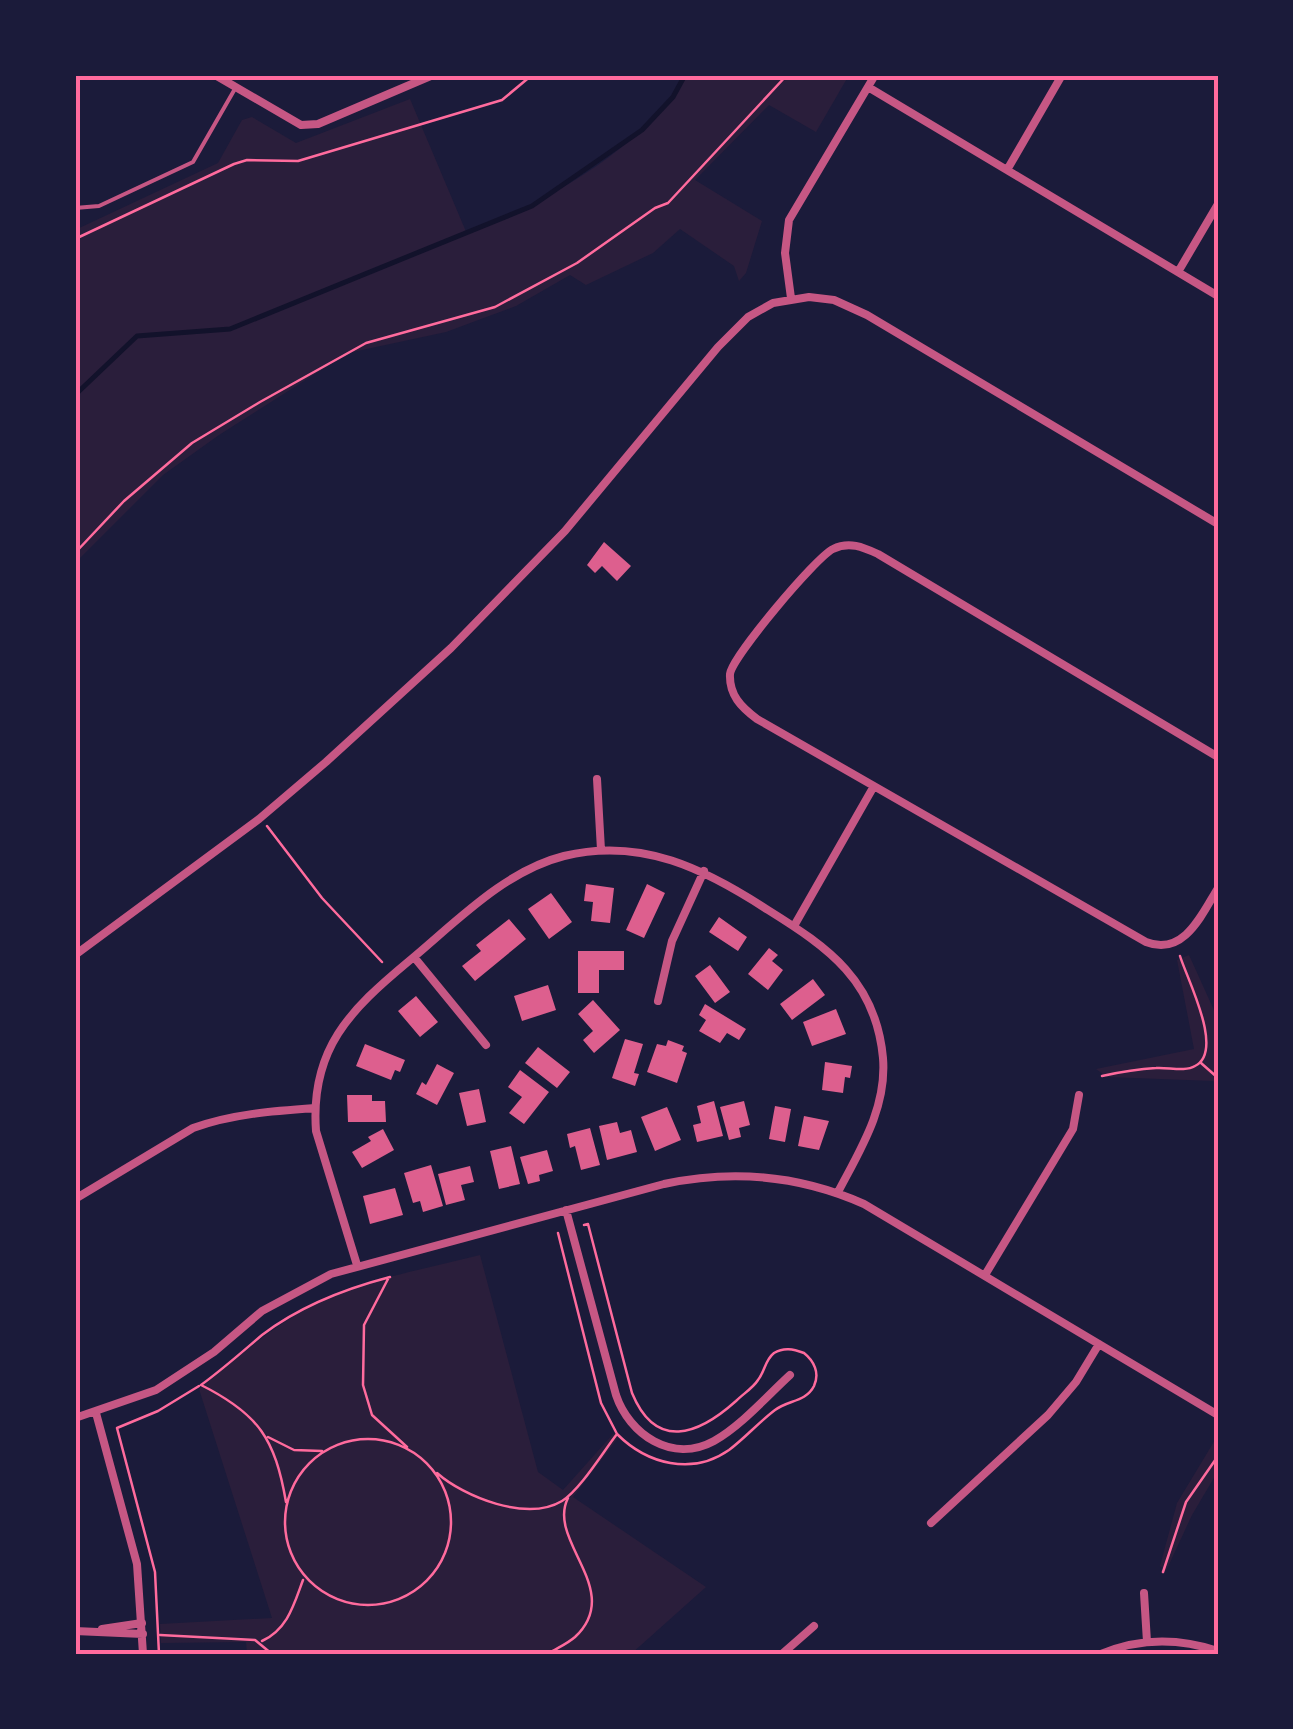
<svg xmlns="http://www.w3.org/2000/svg" width="1293" height="1729" font-family="'Fira Sans',sans-serif">
	<style>
		.green { fill: #2a1e3b }
		.lines { fill: none; stroke-linecap: round; stroke-linejoin: round }
		.stream { stroke: #12122b; stroke-width: 5 }
		.building { fill: #dd5f8e }
		.path { stroke: #ff6b9d; stroke-width: 2.5 }
		.service { stroke: #c65784; stroke-width: 4 }
		.minor { stroke: #c65784; stroke-width: 8 }
		.neatline { fill: none; stroke: #ff6b9d; stroke-width: 4 }
	</style>
	<rect width="100%" height="100%" fill="#1b1b3a"/>
	<path class="green" d="M 685,75 L 849,75 L 816,132 L 769,105 L 695,180 L 762,221 L 746,273 L 739,281 L 734,266 L 680,229 L 653,253 L 586,285 L 570,275 L 516,306 L 446,332 L 348,353 L 219,435 L 163,475 L 75,563 L 75,230 L 218,163 L 242,120 L 252,117 L 296,143 L 410,99 L 467,234 C 544,202 643,151 685,75 Z
		M 1189,955 L 1218,1019 L 1218,1085 L 1213,1081 L 1107,1077 L 1096,1069 L 1194,1049 L 1177,960 Z
		M 480,1255 L 538,1472 L 563,1490 L 614,1433 L 618,1438 L 573,1497 L 706,1587 L 631,1654 L 247,1654 L 246,1642 L 161,1643 L 160,1624 L 272,1618 L 199,1389 C 229,1365 258,1338 291,1318 C 347,1282 417,1271 480,1255 Z
		M 1215,1440 L 1218,1442 L 1218,1471 L 1192,1515 L 1166,1571 L 1160,1566 L 1177,1503 Z"/>
	<g class="lines">
		<path class="stream" d="M 75,395 L 137,336 L 230,329 L 532,206 L 642,130 L 673,97 L 685,75"/>
	</g>
	<path class="building" d="M 604,542 L 631,566 L 617,581 L 602,566 L 595,573 L 587,565 Z
		M 586,884 L 614,888 L 610,923 L 591,921 L 593,902 L 584,901 Z
		M 647,884 L 665,893 L 644,938 L 626,930 Z
		M 551,893 L 572,922 L 549,939 L 528,909 Z
		M 719,917 L 747,937 L 738,951 L 709,932 Z
		M 509,919 L 526,939 L 475,981 L 462,966 L 481,951 L 476,945 Z
		M 769,948 L 778,955 L 772,961 L 783,970 L 768,990 L 748,974 Z
		M 578,951 L 624,951 L 624,970 L 599,970 L 599,993 L 578,993 Z
		M 710,965 L 730,992 L 715,1003 L 695,976 Z
		M 813,979 L 825,995 L 792,1020 L 780,1004 Z
		M 548,985 L 556,1010 L 522,1021 L 514,996 Z
		M 416,996 L 438,1022 L 420,1037 L 398,1011 Z
		M 593,1000 L 620,1030 L 594,1053 L 583,1040 L 593,1031 L 578,1014 Z
		M 705,1004 L 746,1029 L 739,1040 L 727,1033 L 720,1043 L 699,1031 L 706,1020 L 699,1015 Z
		M 836,1009 L 846,1034 L 812,1046 L 803,1022 Z
		M 625,1039 L 643,1044 L 634,1073 L 639,1074 L 635,1086 L 612,1078 Z
		M 668,1040 L 684,1046 L 682,1051 L 687,1053 L 677,1083 L 647,1072 L 657,1044 L 666,1046 Z
		M 365,1044 L 405,1060 L 400,1072 L 395,1070 L 391,1080 L 356,1066 Z
		M 538,1047 L 570,1072 L 557,1088 L 525,1063 Z
		M 825,1062 L 852,1066 L 850,1078 L 845,1077 L 843,1093 L 822,1090 Z
		M 437,1064 L 454,1073 L 437,1105 L 416,1094 L 422,1082 L 426,1085 Z
		M 520,1070 L 549,1092 L 524,1124 L 509,1113 L 522,1097 L 508,1087 Z
		M 479,1089 L 486,1122 L 467,1126 L 459,1093 Z
		M 347,1095 L 372,1095 L 372,1101 L 385,1101 L 386,1122 L 348,1122 Z
		M 714,1101 L 723,1136 L 697,1142 L 693,1125 L 701,1123 L 697,1106 Z
		M 744,1101 L 750,1125 L 739,1128 L 741,1137 L 729,1140 L 720,1107 Z
		M 775,1106 L 791,1109 L 785,1142 L 769,1139 Z
		M 667,1107 L 681,1140 L 655,1151 L 641,1117 Z
		M 804,1116 L 829,1121 L 819,1150 L 798,1146 Z
		M 617,1122 L 620,1133 L 631,1130 L 637,1152 L 607,1160 L 599,1126 Z
		M 590,1128 L 600,1165 L 581,1170 L 575,1146 L 570,1148 L 567,1134 Z
		M 383,1129 L 394,1150 L 362,1168 L 352,1152 L 371,1141 L 368,1137 Z
		M 511,1146 L 520,1184 L 499,1189 L 490,1151 Z
		M 547,1150 L 553,1171 L 539,1175 L 540,1181 L 528,1184 L 520,1157 Z
		M 431,1165 L 443,1206 L 423,1212 L 420,1201 L 413,1203 L 404,1173 Z
		M 470,1166 L 474,1182 L 461,1185 L 465,1200 L 446,1205 L 438,1174 Z
		M 395,1188 L 403,1215 L 370,1224 L 363,1196 Z"/>
	<g class="lines">
		<path class="path" d="M 75,239 L 234,164 L 247,160 L 298,161 L 502,100 L 532,75
			M 75,553 L 124,501 L 192,443 L 260,402 L 366,343 L 495,307 L 577,263 L 655,208 L 668,203 L 787,75
			M 267,826 L 322,898 L 382,962
			M 1201,1063 L 1218,1078
			M 1102,1076 C 1120,1072 1138,1069 1156,1068 C 1168,1067 1185,1072 1195,1066 C 1225,1051 1187,979 1180,956
			M 584,1225 L 588,1224 L 632,1393 C 656,1451 698,1435 736,1401 C 743,1394 753,1388 758,1380 C 765,1371 765,1360 774,1353 C 784,1347 793,1349 804,1353 C 814,1361 820,1373 814,1386 C 806,1402 788,1400 775,1410 C 759,1422 745,1438 729,1450 C 692,1476 647,1464 617,1434
			M 388,1279 L 364,1325 L 363,1385 L 372,1415 L 407,1447
			M 268,1437 L 294,1450 L 322,1451
			M285 1522a83 83 0 1 1 166 0a83 83 0 1 1-166 0Z
			M 437,1473 C 464,1497 527,1522 562,1501 C 580,1490 603,1452 617,1434 L 601,1403 L 558,1233
			M 286,1502 C 275,1439 259,1414 201,1385 C 223,1369 242,1352 262,1335 C 300,1306 344,1289 390,1277
			M 1163,1572 L 1186,1502 L 1218,1456
			M 160,1635 L 255,1640 L 272,1654
			M 262,1641 C 288,1629 294,1604 303,1580
			M 159,1654 L 155,1572 L 117,1428 L 158,1411 L 199,1386
			M 548,1654 C 557,1648 567,1644 575,1637 C 625,1590 546,1541 568,1498"/>
		<path class="service" d="M 75,208 L 99,206 L 193,162 L 236,87"/>
		<path class="minor" d="M 215,75 L 301,125 L 318,124 L 433,75
			M 868,87 L 1218,296
			M 1007,170 L 1062,75
			M 1178,272 L 1218,204
			M 791,298 L 785,253 L 789,220 L 875,75
			M 1218,757 L 878,554 C 863,547 849,541 833,549 C 816,557 732,657 730,674 C 729,695 741,707 757,719 L 1146,942 C 1184,957 1202,914 1218,888
			M 597,779 L 601,850
			M 794,926 L 874,786
			M 75,955 L 259,819 L 326,762 L 451,648 L 565,531 L 718,347 L 748,317 L 773,303 L 809,297 L 834,300 L 867,315 L 1218,524
			M 414,957 L 486,1045
			M 658,1001 L 672,941 L 704,871
			M 75,1199 L 193,1128 C 232,1114 273,1111 315,1108
			M 566,1210 L 616,1395 C 629,1434 672,1464 714,1441 C 742,1425 767,1396 790,1375
			M 357,1265 L 316,1131 C 310,1049 350,1010 409,961 C 455,923 504,871 564,856 C 642,837 705,869 768,910 C 829,948 876,981 883,1058 C 887,1108 860,1150 838,1192
			M 985,1275 L 1073,1129 L 1079,1095
			M 96,1413 L 137,1564 L 143,1654
			M 75,1418 L 156,1390 L 214,1352 L 262,1311 L 331,1274 L 664,1184 C 734,1169 799,1175 864,1204 L 1218,1415
			M 931,1523 L 1048,1415 L 1076,1382 L 1099,1344
			M 1144,1593 L 1147,1642
			M 102,1629 L 142,1623
			M 75,1631 L 143,1634
			M 782,1654 L 814,1626
			M 1101,1654 C 1139,1638 1179,1638 1218,1651"/>
	</g>
	<rect width="1293" height="1729" fill="none" stroke="#1b1b3a" stroke-width="155"/>
	<rect x="78" y="78" width="1138" height="1574" class="neatline"/>
</svg>
